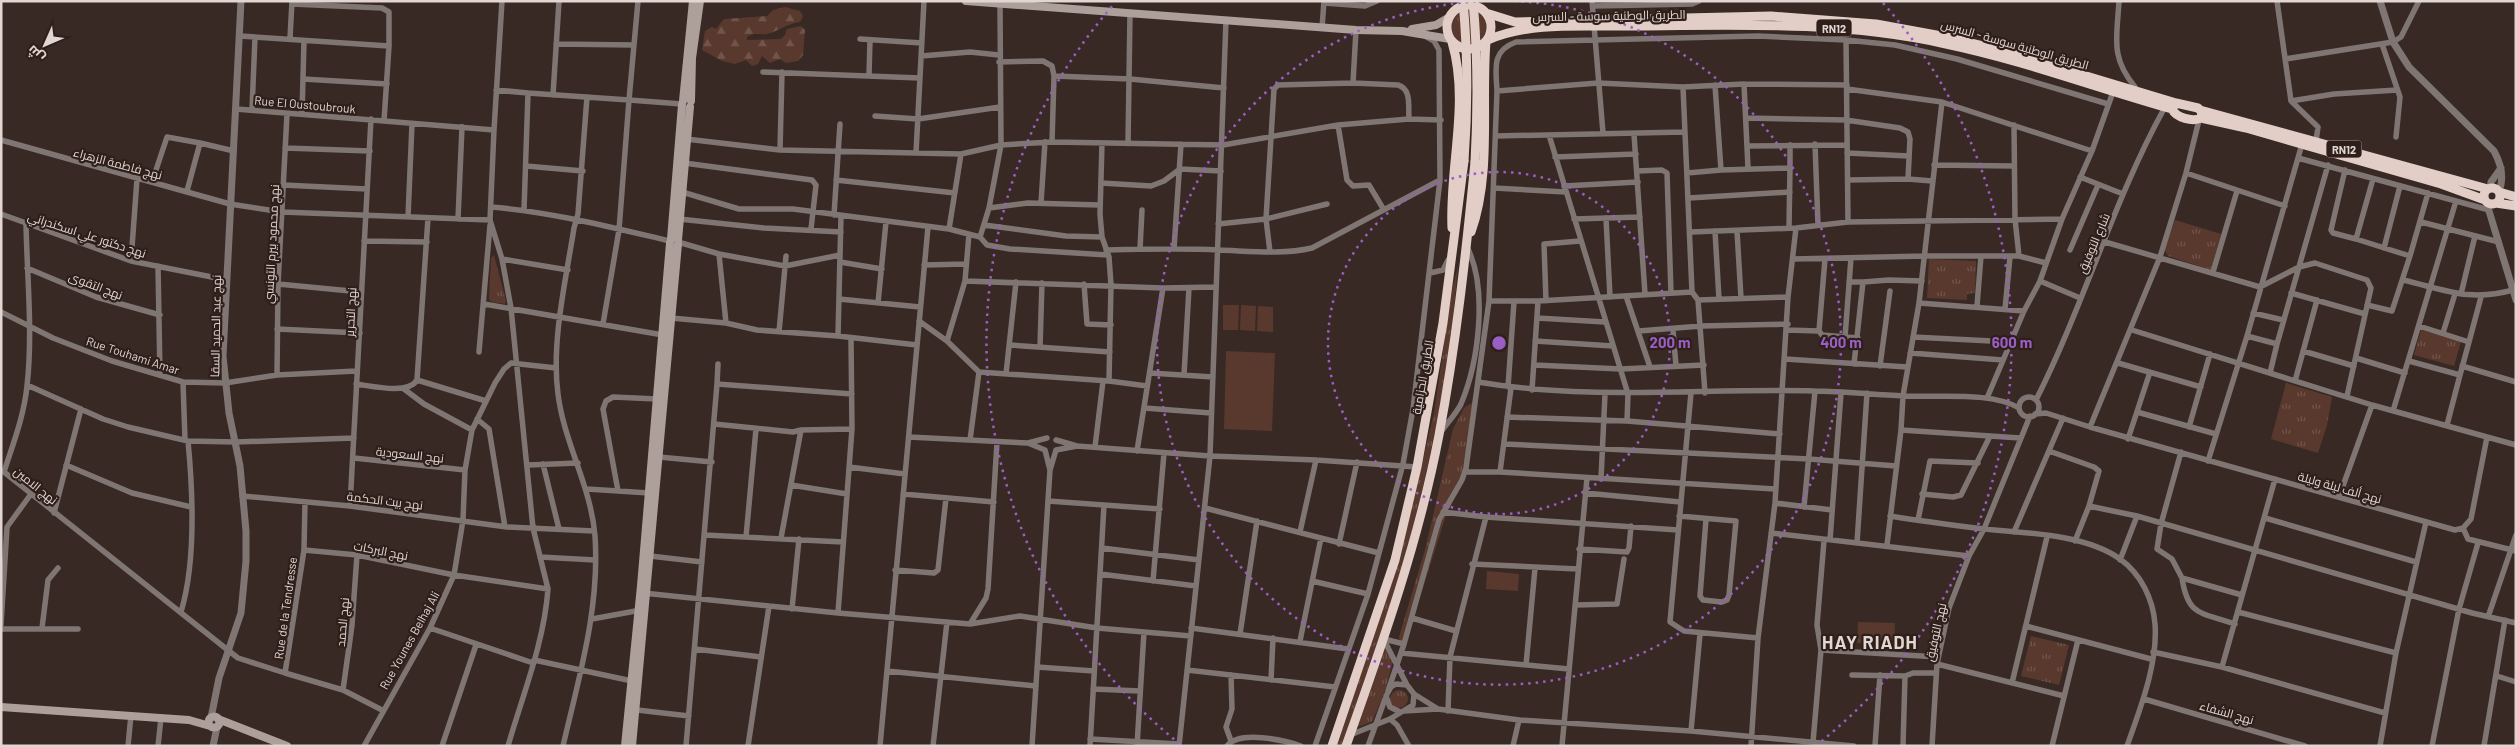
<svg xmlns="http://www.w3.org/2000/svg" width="2517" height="747" font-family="Barlow,Cairo,sans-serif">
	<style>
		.grass { fill: url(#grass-tufts) }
		.forest { fill: url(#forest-firs) }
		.garden { fill: #59392d }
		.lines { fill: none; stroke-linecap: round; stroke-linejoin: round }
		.minor { stroke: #7f7673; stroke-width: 5.5 }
		.tertiary { stroke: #7f7673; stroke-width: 7 }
		.secondary { stroke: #ada09b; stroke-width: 8 }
		.trunk { stroke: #e2cec7; stroke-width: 9 }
		.trunk-bridge { stroke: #e2cec7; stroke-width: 9 }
		.ring { fill: none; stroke: #9a5fc5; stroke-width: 2.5; stroke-dasharray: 2.5 5 }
		.labels { text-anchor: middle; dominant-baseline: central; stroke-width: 4.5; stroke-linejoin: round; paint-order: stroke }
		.shield { fill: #2f1f1a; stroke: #ac9f9b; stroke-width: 1 }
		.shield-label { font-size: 11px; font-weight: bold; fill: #e1d6d2 }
		.street-label { font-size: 12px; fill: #e1d6d2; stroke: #2f1f1a }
		.district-label { font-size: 18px; font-weight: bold; letter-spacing: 1px; fill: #e1d6d2; stroke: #2f1f1a }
		.centre { fill: #9a5fc5; stroke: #2f1f1a; stroke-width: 2.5 }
		.ring-label { font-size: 15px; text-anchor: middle; font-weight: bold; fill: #9a5fc5; stroke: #2f1f1a; stroke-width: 4.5; stroke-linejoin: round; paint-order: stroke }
	</style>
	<defs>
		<pattern id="grass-tufts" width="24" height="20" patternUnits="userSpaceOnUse" patternTransform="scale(1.25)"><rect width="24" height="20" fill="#59392d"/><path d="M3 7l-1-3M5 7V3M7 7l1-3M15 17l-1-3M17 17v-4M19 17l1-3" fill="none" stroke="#71554b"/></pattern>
		<pattern id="forest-firs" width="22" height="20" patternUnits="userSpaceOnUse" patternTransform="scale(1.25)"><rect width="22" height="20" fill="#59392d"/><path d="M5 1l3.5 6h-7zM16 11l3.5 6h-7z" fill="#71554b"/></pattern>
	</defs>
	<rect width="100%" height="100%" fill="#392924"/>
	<path class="grass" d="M1452 27a17 17 0 1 1 34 0a17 17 0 1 1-34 0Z
		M 2175,220 L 2221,234 L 2211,270 L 2168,256 L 2164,249 Z
		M 494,255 L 506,301 L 505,304 L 492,302 L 489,299 L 491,258 Z
		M 1929,259 L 1976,261 L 1975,293 L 1967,294 L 1967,300 L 1927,298 Z
		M 1458,266 C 1450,367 1431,465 1403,563 C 1386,625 1362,685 1342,746 L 1337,746 L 1399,561 L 1434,413 L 1452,290 Z
		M 2421,330 L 2461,341 L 2454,366 L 2414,355 Z
		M 2286,383 L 2332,397 L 2327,425 L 2318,453 L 2271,439 Z
		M 1478,399 L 1467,471 L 1446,515 L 1405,645 L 1400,643 L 1399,637 L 1426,546 L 1453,429 L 1464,408 Z
		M 2031,636 L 2069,645 L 2059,685 L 2021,676 Z
		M 1384,647 L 1393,661 L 1385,691 L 1372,722 L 1357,727 Z
		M1390 699a9 9 0 1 1 18 0a9 9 0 1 1-18 0Z"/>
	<path class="forest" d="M 785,7 L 800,11 L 803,16 L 800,22 C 788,23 779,31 767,34 C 758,35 755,32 747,37 L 747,40 L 781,39 L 785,35 L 787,29 L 801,26 L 805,30 L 803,55 L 798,61 L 786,63 L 780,59 L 770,63 L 762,56 L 758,64 L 752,66 L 746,60 L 735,64 L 722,61 L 702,50 L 705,31 L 712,27 L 716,29 L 724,19 L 767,16 L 773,10 Z"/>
	<path class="garden" d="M 1223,305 L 1239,305 L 1238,330 L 1223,330 Z
		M 1241,305 L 1256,306 L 1255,331 L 1240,330 Z
		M 1258,306 L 1273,307 L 1273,332 L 1257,331 Z
		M 1226,351 L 1275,353 L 1272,431 L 1224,429 Z
		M 1487,571 L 1519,574 L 1518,591 L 1486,589 Z
		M 1858,622 L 1895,623 L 1894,645 L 1857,643 Z"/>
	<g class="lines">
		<path class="minor" d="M 638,1 L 629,100 L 682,104
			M 1592,1 L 1603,133
			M 2119,1 C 2117,38 2110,57 2135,87 L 2135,91
			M 2277,1 L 2291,101 L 2318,127 L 2316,141
			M 1324,3 L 1365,6 L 1377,1
			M 1593,6 L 1692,4 L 1699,1
			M 1322,28 L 1324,1
			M 240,36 L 389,46
			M 290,38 L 292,1
			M 860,39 L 922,43
			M 1846,40 L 1848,222
			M 556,44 L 634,45
			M 2382,44 L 2400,97 L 2396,137
			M 921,56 L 970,52 L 999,55
			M 2285,59 L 2393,42 L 2401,37 L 2419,1
			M 999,62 L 1043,61 L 1052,66 L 1054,76 L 1052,142
			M 763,72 L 920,78
			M 869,76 L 870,40
			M 1054,76 L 1130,79 L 1224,88
			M 303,79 L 387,84
			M 1353,83 L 1398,85 C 1412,89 1408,107 1409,119
			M 1744,84 L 1748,168
			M 1715,85 L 1721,170
			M 1683,87 L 1692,292 L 1698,300 L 1705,393
			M 1847,89 L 1942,102 L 2092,151
			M 496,90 L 528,93
			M 1497,91 L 1598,83 L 1683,87 L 1744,84 L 1847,85
			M 553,95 L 559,1
			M 2291,101 L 2334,94 L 2397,90
			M 236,109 L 384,121 L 389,46 L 389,12 L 382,8 L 292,4
			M 252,110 L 255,37
			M 302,114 L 304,41
			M 875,116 L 918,119 L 1000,107
			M 1747,118 L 1846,120 L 1900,128 L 1908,132 L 1910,139 L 1908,179 L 1848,180
			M 1338,125 L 1347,180 L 1353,186 L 1369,185 L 1384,210
			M 2014,125 L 2015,219 L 2019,256
			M 494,130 L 502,1
			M 1634,134 L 1645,294
			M 1549,135 L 1628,394 L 1627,421
			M 1496,136 L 1684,132
			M 686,139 L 780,150 L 961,154 L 1001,145 L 1052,142 L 1223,145 L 1338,125 L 1409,119 L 1441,120
			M 1,140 L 230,204 L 282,212 L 490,220 L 494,130 L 384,121
			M 1102,143 L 1100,214 L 1102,237 L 1109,257 L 1111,285 L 1109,381
			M 1128,144 L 1130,13
			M 1815,144 L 1818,225
			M 1747,146 L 1847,145
			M 285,148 L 370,151
			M 780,150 L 782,72
			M 916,153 L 924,1
			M 1847,153 L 1909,156
			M 1555,157 L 1636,154
			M 2298,158 L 2489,210
			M 684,163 L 812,180 L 816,185 L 811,229
			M 1934,165 L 2013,166
			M 526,166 L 583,171
			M 2345,170 L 2331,230 L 2333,233 L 2356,239
			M 1637,171 L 1662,170 L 1667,173 L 1671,293
			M 1687,173 L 1721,170 L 1790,168 L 1790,145
			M 2186,173 L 2285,206
			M 2080,177 L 2123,194
			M 1908,179 L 1932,181
			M 2373,179 L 2356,239 L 2410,256 L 2428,193
			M 836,180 L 955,193
			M 152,182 L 167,137 L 200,143
			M 1101,183 L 1151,186 L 1164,181 L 1180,169 L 1221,171
			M 283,185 L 367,189
			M 1564,186 L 1638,182
			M 1494,188 L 1566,192
			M 187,191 L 200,143 L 234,151
			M 682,192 L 739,209 L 793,209 L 949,229 L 980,237 L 987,245 L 1010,249 L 1108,255
			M 1689,198 L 1790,192
			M 1041,203 L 1045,142
			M 491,207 C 552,212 610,227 670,241
			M 989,208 L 1028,203 L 1100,205
			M 524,210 L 528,93 L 629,100 L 619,230 L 603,324
			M 1,214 L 131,261 L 227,280
			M 834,215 L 840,124
			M 408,217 L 412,124
			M 1606,218 L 1610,297
			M 458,219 L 462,127
			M 679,219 L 764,228 L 841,232
			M 1574,219 L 1640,217
			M 2421,222 L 2499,242
			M 26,224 C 27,276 33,334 27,386 C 24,416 13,444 4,472 L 229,651 L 238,658 L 285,673
			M 1218,224 L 1266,219 L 1274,89 L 1278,85 L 1353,83 L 1356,30
			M 984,225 L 1066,236 L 1102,237
			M 1789,228 L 1790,168
			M 949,229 L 961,154
			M 1715,231 L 1719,299
			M 1737,231 L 1741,298
			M 1691,232 L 1796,228 L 1848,222 L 2062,219
			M 969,234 L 965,281 L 1163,288 L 1215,287
			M 980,237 L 989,208 L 1001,145 L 1000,3
			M 364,241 L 427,242
			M 678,242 L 719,254 L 785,266 L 840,255
			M 2105,242 L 2260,287 L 2299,267 L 2315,263 L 2367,280 L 2371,288 L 2347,396
			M 2384,248 L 2400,186
			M 1140,249 L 1142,210
			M 1174,249 L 1181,144
			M 1106,250 C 1144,249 1181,248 1219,250 C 1249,251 1282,255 1312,248 L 1440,180
			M 2070,250 L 2098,185
			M 1270,252 L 1266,219 L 1327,204
			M 719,254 L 726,323
			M 502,259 L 568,270
			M 1793,259 L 1925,256 L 2019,256 L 2046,263
			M 1825,259 L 1819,331 L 1822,335 L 1858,338
			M 131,261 L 137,179
			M 840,262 L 882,269
			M 924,265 L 966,264
			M 158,266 L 160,375
			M 27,268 L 96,297 L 160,315
			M 2213,272 L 2237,191
			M 1430,273 L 1443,270 L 1448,260
			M 2403,280 C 2446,290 2469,302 2513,290
			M 2040,281 L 2080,298
			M 1849,282 L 1863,282 L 1854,364
			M 1863,282 L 1889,280 L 1922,281
			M 278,284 L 361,292
			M 1084,284 L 1087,324 L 1111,325
			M 2291,293 L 2365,314
			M 2461,294 L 2475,236
			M 1626,296 L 1650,367
			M 839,299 L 920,307
			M 1698,300 L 1788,297
			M 1489,301 L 1538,301 L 1692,292
			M 1546,301 L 1544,244 L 1580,241
			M 878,303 L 886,222
			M 1919,303 L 2024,311
			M 484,304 L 663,335
			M 2367,305 L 2392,311 L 2410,256
			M 1977,306 L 1981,256
			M 2005,309 L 2010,257
			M 1,312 L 53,338 L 112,361 L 183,382 L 225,383 L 277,375 L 356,371
			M 2253,313 L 2283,320
			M 671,318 L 726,323 L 757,330 L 838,336 L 917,345
			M 1537,318 L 1605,322
			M 919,321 L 947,341 L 979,372 L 1109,381 L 1147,386
			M 277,329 L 360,333
			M 1673,330 L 1676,366
			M 1787,330 L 1819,331
			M 2132,330 L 2372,405 L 2487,437
			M 1639,331 L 1701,326 L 1788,324
			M 779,332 L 786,256
			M 2443,333 L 2455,294
			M 838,336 L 841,216
			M 2247,336 L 2277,344 L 2328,165
			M 1845,337 L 1851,258
			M 1913,337 L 2011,342
			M 851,338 L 852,429 L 838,613 L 970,624 L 1020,616 L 1097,628 L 1191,636
			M 947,341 L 965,281
			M 1535,341 L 1613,346
			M 2469,342 L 2481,297
			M 1010,345 L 1110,352
			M 1040,347 L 1042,283
			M 2303,351 L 2354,366
			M 479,352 L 490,225
			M 1910,353 L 2003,360
			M 2356,358 L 2405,373
			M 1785,359 L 1907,367
			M 2409,361 L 2460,375 L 2469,342 L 2419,326
			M 2118,363 L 2201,387
			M 718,364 L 717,384 L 852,394
			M 1534,365 L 1621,369 L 1704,365
			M 1880,366 L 1890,291
			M 2462,366 L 2516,382
			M 1150,373 L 1213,377
			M 2270,373 L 2277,344
			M 1006,374 L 1016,282
			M 277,375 L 278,284 L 287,114
			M 1184,375 L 1189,288
			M 417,380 L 486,401
			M 2295,381 L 2317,300
			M 183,382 L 185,440
			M 1478,382 C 1590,401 1701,388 1814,391 C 1844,391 1874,395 1904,396 C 1938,398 1990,391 2019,408
			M 356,384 C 372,386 408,395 417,380 L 428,218
			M 27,385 L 103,419 L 128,427 L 188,441 L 236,442 L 354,438
			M 1508,387 L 1514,302
			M 404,389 L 424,404 L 472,430
			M 1532,390 L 1538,301
			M 1691,393 L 1670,622 L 1684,631 L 1758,638
			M2019 407a10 10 0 1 1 20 0a10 10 0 1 1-20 0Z
			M 1987,398 L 2024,311 L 2040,281 L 2062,219 L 2092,151 L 2113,92
			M 2036,400 C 2084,305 2113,201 2165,107
			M 1144,408 L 1211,413
			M 2393,411 L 2456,201
			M 2137,412 L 2216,434
			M 2035,414 L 2046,413 L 2090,427 L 2160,257 L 2186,173 L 2199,120
			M 1507,417 L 1627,421 L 1780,434
			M 477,419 L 489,429 L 505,527
			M 714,424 L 793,432 L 801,430 L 852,429
			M 2447,425 L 2460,375
			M 2090,427 L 2455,530 L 2463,528 L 2471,519 L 2487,437 L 2516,445
			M 2189,427 L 2210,354
			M 1901,430 L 2020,438
			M 1441,432 C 1447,423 1456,414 1461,404 C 1479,361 1488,288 1467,247
			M 909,437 L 1028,443
			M 1047,438 L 1028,443 L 1045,450 L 1050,470 L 1056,450 L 1077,446 L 1056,440
			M 2128,439 L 2150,372
			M 970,440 L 979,372
			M 1504,444 L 1809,459 L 1896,466
			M 1077,446 L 1210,456 L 1316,460 L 1417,467
			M 1095,447 L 1103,381
			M 1137,451 L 1163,288
			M 2049,451 L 2094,467 L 2099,471 L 2089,506 L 2075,541
			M 2181,452 L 2161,524 L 2157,549 L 2172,559 L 2182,578 L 2242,595
			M 659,457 L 712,462
			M 354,458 L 465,470
			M 2208,461 L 2247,336 L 2302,144
			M 543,464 L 559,529
			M 66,465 L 132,493 L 191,507
			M 528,465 L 578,463
			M 849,467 L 905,474
			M 1466,472 L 1500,472 L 1775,489
			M 1500,472 L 1511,388
			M 1601,479 L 1605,394
			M 791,485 L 847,494
			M 587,489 L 649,493
			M 618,491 L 603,409 L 606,401 L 613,397 L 657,399
			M 1585,493 L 1680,502
			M 903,494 L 994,502
			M 1922,494 L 1953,497 L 1961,495 L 1990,436
			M 242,496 L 350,506 L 507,527 L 594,531
			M 2339,497 L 2372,405
			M 1048,501 L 1160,509
			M 305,502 L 304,550 L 285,673 L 343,690 L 382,710
			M 1775,503 L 1832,510
			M 350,506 L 371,119
			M 2089,506 L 2137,516 L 2472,613 L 2516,623
			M 1804,507 L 1815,391
			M 1205,508 L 1379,553
			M 1443,512 L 1486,517 L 1678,530
			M 54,513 L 81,409
			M 1679,516 L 1736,521 L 1729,595 L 1727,600 L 1722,602 L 1703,600 L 1700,596 L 1706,519
			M 1890,516 C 1921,521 1952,525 1984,529 C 2025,533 2085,534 2120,559 C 2141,574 2153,599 2155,624 C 2158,664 2140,709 2127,746
			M 2265,518 L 2416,562
			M 1918,520 L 1930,461 L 1978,463
			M 2463,528 L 2468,539 L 2516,551
			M 1300,532 L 1316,460
			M 2014,532 L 2063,418
			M 1771,533 L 1969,556
			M 705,535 L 843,542
			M 746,537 L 756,429
			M 781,538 L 801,430
			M 1830,540 L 1841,393
			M 1857,543 L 1867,393
			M 1339,544 L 1357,462
			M 1887,545 L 1901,430 L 1903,396 L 1919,303 L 1942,102
			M 1102,548 L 1199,560
			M 1579,549 L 1627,552 L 1629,548 L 1631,526
			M 304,550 L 357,555 L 454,575 L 548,589 L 533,528 L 511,308 L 502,259 L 490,220
			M 650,556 L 702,562
			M 540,557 L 595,560
			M 2120,560 L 2137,516
			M 1472,564 L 1578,569
			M 895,570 L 934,573 L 938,570 L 946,498
			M 1100,574 L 1196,586
			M 2182,578 C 2188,617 2201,612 2235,624
			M 1153,581 L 1164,453
			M 1312,581 L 1368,594
			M 643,593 L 838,613
			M 1575,605 L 1617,604 L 1624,559
			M 792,609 L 799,539
			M 181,612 C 196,562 193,493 188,441
			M 2238,612 L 2396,653
			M 2488,617 L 2516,535
			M 1412,618 L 1456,631
			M 592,619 L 641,610
			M 970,624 L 986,598 L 988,589 L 997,442
			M 1,625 L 7,527 L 31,494
			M 2026,626 L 2151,659
			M 42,628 L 48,580 L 58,568
			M 430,628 L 533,663
			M 1191,628 L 1348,649
			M 1,629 L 78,629
			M 1240,634 L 1257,521
			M 1383,638 L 1407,685
			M 1384,639 L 1404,644
			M 1300,641 L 1321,538
			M 695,649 L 761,657
			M 1821,650 L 1938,657
			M 2153,652 L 2222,667 L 2385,713
			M 1401,653 L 1569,669
			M 534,660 L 632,681
			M 1937,664 L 2064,696
			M 1526,665 L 1535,568
			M 1037,667 L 1094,671
			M 2222,667 L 2275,479
			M 1187,670 L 1335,687
			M 887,671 L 1036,686
			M 1231,675 L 1232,709 L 1226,727 L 1231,741
			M 1852,675 L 1905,676 L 1903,746
			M 1905,676 L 1913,673 L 1936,673
			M 2497,676 L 2516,682
			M 1271,680 L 1273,638
			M 2012,683 L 2047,537
			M 1093,689 L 1140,691
			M 343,690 L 352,625 L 357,555
			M 1388,691 L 1404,644 L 1439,520 L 1462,480 L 1466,468 L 1489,301 L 1497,91 C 1496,69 1491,51 1516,42 L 1758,36 L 1846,40 L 1895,45 L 1957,59 L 2108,104
			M 1414,694 L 1438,709
			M 2144,699 L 2305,746
			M 637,710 L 689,716
			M 1404,711 L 1438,709 L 1519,720 L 1691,731 L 1854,746
			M 1448,711 L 1450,657 L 1486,517
			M 1390,719 L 1397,725 L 1409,746
			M 1691,731 L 1700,634
			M 1350,735 L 1390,719 L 1413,705 L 1414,694 L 1407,685 L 1396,684 L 1391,687 L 1386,696 L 1390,707 L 1400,712
			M 1090,739 L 1179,744
			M 1813,742 L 1821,650 L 1817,625 L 1824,541
			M 128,746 L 131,715
			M 158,746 L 161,718
			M 364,746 L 430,628 L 454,575 L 463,520 L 465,470 L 472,430 L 495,383 L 504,369 L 511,363 L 556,368
			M 442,746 L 476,645
			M 508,746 C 523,694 544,643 548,589
			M 563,746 C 579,677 600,608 595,536 C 591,486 564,443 558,394 C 551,342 566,279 574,228 L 578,214 L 587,97
			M 686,746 L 717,384
			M 748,746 L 769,606
			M 880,746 L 928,227
			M 933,746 L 947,622
			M 1032,746 L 1050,470
			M 1090,746 L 1104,505
			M 1137,746 L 1144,632
			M 1179,746 L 1210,456 L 1226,20
			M 1227,746 C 1239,730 1284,740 1301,746
			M 1315,746 L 1368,594 L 1403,464 L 1413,409 L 1440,180 L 1439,50 L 1434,41 L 1425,36
			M 1368,746 L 1385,699
			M 1513,746 L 1519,720
			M 1562,746 L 1587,478
			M 1751,746 L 1758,638 L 1775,503 L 1788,297 L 1796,228
			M 1875,746 L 1880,675
			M 1932,746 L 1937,664 L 1949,608 L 1969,556 L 1984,529 L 2030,416
			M 2052,746 L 2078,640
			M 2380,746 L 2396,653 L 2426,522
			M 2432,746 L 2459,609 L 2478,543
			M 2484,746 L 2505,620"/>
		<path class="tertiary" d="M 2380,1 L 2393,42 L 2409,67 L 2494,151 C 2501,164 2505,177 2499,191
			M 2490,188 L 2491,182 L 2501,168
			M 2486,201 L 2516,300
			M 211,718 L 219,678 L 241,613 L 246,561 L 246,531 L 240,466 L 229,413 L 223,356 L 241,1
			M 213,746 L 217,727"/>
		<path class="secondary" d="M 966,1 L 1356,30 L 1402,31 L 1450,39
			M 1412,29 L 1436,25 L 1448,18
			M 683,101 L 693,1
			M 691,101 L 692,58 L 700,1
			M 671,239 L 682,105
			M 678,240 L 690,107
			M 1,707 L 189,720 L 210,726
			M208.5 722a5.5 5.5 0 1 1 11 0a5.5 5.5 0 1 1-11 0Z
			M 218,719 L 287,746
			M 625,746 L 641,586 L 670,243
			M 632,746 L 678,244"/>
		<path class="trunk" d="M1447 27a22 22 0 1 1 44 0a22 22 0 1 1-44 0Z
			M 1486,13 L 1515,22 L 1771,16 L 1876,24 L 1947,37 L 2000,50 L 2176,103
			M 1488,40 C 1530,21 1588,27 1633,26 C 1738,25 1843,21 1946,44 C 2023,60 2097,88 2172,109
			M 1452,42 C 1470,103 1449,166 1452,228
			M 2176,103 L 2198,108 L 2202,112 L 2201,118 C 2193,122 2176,118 2172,109 Z
			M 2200,110 L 2488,189
			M 2201,118 L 2246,128 L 2441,184 L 2485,200
			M2484 196a8 8 0 1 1 16 0a8 8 0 1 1-16 0Z
			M 2499,192 L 2516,197
			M 2496,203 L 2516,206
			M 1471,232 C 1492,174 1481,103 1486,42
			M 1332,746 L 1395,560 L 1417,467 L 1443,323 L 1464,161
			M 1346,746 C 1382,645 1419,540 1439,435 C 1456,345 1466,253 1475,162"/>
		<path class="trunk-bridge" d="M 1463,1 C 1468,55 1468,107 1464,161
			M 1473,1 C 1478,56 1478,108 1475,162"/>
	</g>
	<g class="ring">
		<circle cx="1499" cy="343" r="171"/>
		<path d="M1514 1A342 342 0 1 1 1484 1"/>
		<path d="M1180 744A513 513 0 0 1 1115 3M1883 3A513 513 0 0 1 1818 744"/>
	</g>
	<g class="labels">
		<g class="shield">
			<rect x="1816.5" y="19.5" width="35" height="17" rx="4"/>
			<rect x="2326.5" y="140.5" width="35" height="17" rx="4"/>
		</g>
		<g class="shield-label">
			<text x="1834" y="28">RN12</text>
			<text x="2344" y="149">RN12</text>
		</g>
		<g class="street-label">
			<text transform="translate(1609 15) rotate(-1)">الطريق الوطنية سوسة - السرس</text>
			<text transform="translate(2015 44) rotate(16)">الطريق الوطنية سوسة - السرس</text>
			<text transform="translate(305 104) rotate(5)">Rue El Oustoubrouk</text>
			<text transform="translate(118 163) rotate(15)">نهج فاطمة الزهراء</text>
			<text transform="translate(87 234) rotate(18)">نهج دكتور علي اسكندراني</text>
			<text transform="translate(2093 243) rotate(-67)">شارع التوفيق</text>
			<text transform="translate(271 244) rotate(-87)">نهج محمود بيرم التونسي</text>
			<text transform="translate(96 285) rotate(21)">نهج التقوى</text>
			<text transform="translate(350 312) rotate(-87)">نهج التحرير</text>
			<text transform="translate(215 326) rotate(-89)">نهج عبد الحميد السقا</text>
			<text transform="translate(133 355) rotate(18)">Rue Touhami Amar</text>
			<text transform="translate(1422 377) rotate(-80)">الطريق الحزامية</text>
			<text transform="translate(410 454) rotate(6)">نهج السعودية</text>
			<text transform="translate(36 485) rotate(39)">نهج الامين</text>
			<text transform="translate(2340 487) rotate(16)">نهج ألف ليلة وليلة</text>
			<text transform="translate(385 500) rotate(7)">نهج بيت الحكمة</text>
			<text transform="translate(381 550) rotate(11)">نهج البركات</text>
			<text transform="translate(285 608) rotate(-82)">Rue de la Tendresse</text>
			<text transform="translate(342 622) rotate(-85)">نهج الحمد</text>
			<text transform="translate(1935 632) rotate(-77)">نهج التوفيق</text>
			<text transform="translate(409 640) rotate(-61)">Rue Younes Belhaj Ali</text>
			<text transform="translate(2227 712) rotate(16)">نهج الشفاء</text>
		</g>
		<g class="district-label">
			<text x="1870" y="642">HAY RIADH</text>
		</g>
	</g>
	<circle cx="1499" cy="343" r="8" class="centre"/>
	<g class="ring-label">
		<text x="1670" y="348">200 m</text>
		<text x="1841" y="348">400 m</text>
		<text x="2012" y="348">600 m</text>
	</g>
	<rect width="2517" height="747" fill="none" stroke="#e1d6d2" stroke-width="5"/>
	<g transform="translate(45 45) rotate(225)" stroke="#2f1f1a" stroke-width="4" paint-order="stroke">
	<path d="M0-4L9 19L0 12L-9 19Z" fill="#e1d6d2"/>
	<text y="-8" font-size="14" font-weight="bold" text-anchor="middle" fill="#e1d6d2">ش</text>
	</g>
</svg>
